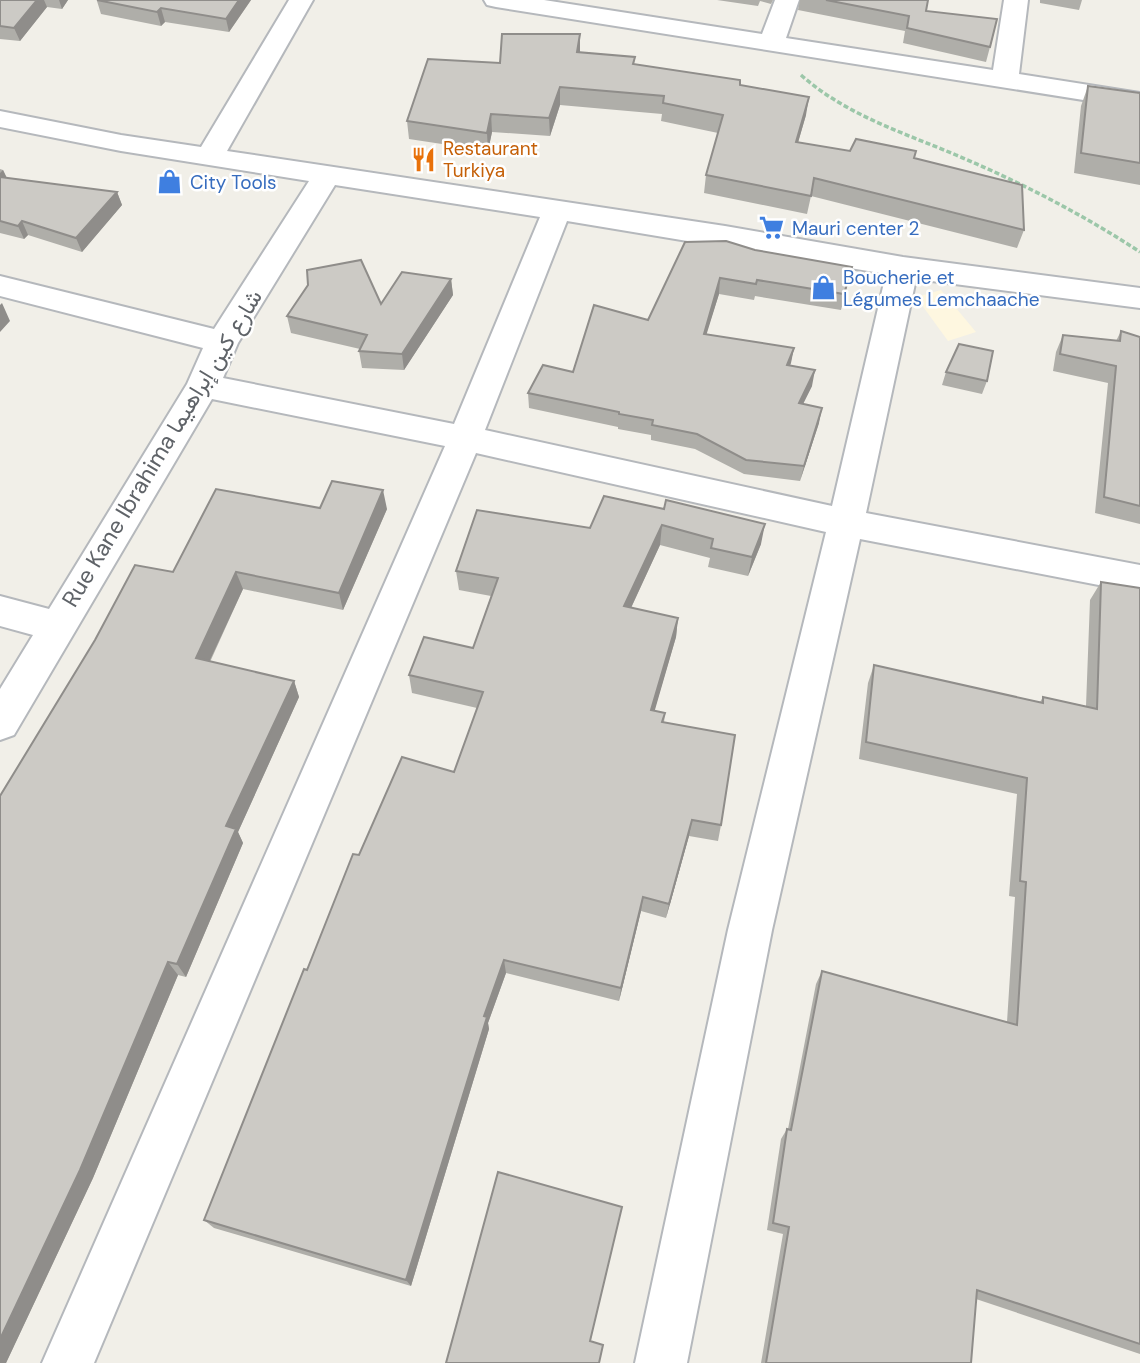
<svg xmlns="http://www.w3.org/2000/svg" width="1140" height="1363" font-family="'DM Sans',Vazirmatn,sans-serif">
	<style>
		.commercial { fill: #fef7e0 }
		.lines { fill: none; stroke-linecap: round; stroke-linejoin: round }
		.minor-casing { stroke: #b5b8bc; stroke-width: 4 }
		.path { stroke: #9cc7a9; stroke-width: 3.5; stroke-dasharray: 5 2.5; stroke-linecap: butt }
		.minor { fill: #fff; fill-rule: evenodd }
		.wall { fill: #afaea9 }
		.shaded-wall { fill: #8f8d8a }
		.building { fill: #cccac5; stroke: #8f8d8a; stroke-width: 2 }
		.labels { text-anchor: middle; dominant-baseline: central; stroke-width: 5; stroke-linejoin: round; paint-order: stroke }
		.far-food-label { font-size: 19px; fill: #c56008; stroke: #fff; text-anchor: start }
		.far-shop-label { font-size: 19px; fill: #366cbe; stroke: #fff; text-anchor: start }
		.street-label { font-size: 23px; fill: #5f6368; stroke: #fff }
	</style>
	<rect width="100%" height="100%" fill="#f1efe8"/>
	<path class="commercial" d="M 941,290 L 976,332 L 948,341 L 916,297 Z"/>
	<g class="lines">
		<defs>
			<path id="minor" d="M 289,0 L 313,0 L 227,151 L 725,226 L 903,257 L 1140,288 L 1140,308 L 916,279 L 866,513 L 1140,565 L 1140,593 L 860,539 L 772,930 L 687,1363 L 635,1363 L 728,930 L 826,532 L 476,453 L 94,1363 L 42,1363 L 445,446 L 212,399 L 14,735 L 0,740 L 0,689 L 33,635 L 0,626 L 0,596 L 49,609 L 187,384 L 203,348 L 0,296 L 0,276 L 214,329 L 309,181 L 121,151 L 0,127 L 0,111 L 121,135 L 201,147 ZM 335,185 L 540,217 L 454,424 L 223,378 L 238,343 ZM 567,221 L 886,274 L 832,506 L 485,430 Z
				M 484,0 L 544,0 L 762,34 L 775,0 L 799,0 L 786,38 L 993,70 L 1004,0 L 1028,0 L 1019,74 L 1140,93 L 1140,109 L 496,7 L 487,5 Z"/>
		</defs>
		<use href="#minor" class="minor-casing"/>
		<path class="path" d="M 801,75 C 846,115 902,132 956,155 C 1020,182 1082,214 1140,252"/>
		<use href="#minor" class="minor"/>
	</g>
	<path class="wall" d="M 0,0 L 68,0 L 62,9 L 47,7 L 20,41 L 0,39 Z
		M 251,0 L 229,32 L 165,22 L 161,26 L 101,14 L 97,1 Z
		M 717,0 L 773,0 L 771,4 L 760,1 L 758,6 Z
		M 800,0 L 928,0 L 926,11 L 990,47 L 986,62 L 903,43 L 905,31 L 798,10 Z
		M 1040,0 L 1082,0 L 1079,10 L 1040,3 Z
		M 580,52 L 635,57 L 634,64 L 740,85 L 806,115 L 798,142 L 850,151 L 914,158 L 1024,230 L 1017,248 L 811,196 L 807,214 L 704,193 L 706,175 L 718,133 L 661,121 L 662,114 L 560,105 L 550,136 L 492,132 L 488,151 L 409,139 L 407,121 L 500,63 Z
		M 1088,86 L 1140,93 L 1140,185 L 1074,173 L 1081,106 Z
		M 0,169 L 3,170 L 7,178 L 117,192 L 122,205 L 82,252 L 28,235 L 24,239 L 0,233 Z
		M 755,250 L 852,267 L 841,310 L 755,296 L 754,300 L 719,294 L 706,334 L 794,348 L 790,365 L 812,386 L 803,404 L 819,423 L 800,481 L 744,474 L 695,449 L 651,440 L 651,435 L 618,429 L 618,427 L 529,408 L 528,393 L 573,372 L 648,320 Z
		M 451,279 L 453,295 L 404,370 L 362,368 L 359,351 L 360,349 L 291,333 L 287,316 L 381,304 Z
		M 1121,331 L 1140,337 L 1140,524 L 1095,513 L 1108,383 L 1053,371 L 1056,352 L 1063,335 L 1116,341 Z
		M 946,372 L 987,381 L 982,394 L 942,385 Z
		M 604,496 L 761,544 L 748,576 L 708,567 L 710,558 L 660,545 L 631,608 L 678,618 L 676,637 L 654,711 L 665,713 L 664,723 L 721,825 L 718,841 L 689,836 L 666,918 L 641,911 L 619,1001 L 506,973 L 488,1023 L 489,1029 L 411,1286 L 214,1228 L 204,1220 L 307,970 L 359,855 L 454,772 L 477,708 L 412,693 L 409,675 L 473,648 L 491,596 L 459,590 L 456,571 L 590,528 Z
		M 320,508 L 387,509 L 343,610 L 243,589 L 210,662 L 294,681 L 299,697 L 238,832 L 243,843 L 186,977 L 178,975 L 93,1178 L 6,1363 L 0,1363 L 173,572 Z
		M 1101,582 L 1140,588 L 1140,1354 L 976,1299 L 971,1363 L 761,1363 L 783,1234 L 767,1230 L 781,1139 L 787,1129 L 788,1129 L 816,984 L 822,971 L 1007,1022 L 1015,897 L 1009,896 L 1017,794 L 859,759 L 868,683 L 874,665 L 1040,702 L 1043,697 L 1086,706 L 1090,600 Z"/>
	<path class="shaded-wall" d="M 37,0 L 44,0 L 47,7 L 20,41 L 14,28 Z
		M 59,0 L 68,0 L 62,9 Z
		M 239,0 L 251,0 L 229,32 L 226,19 Z
		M 161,8 L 165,22 L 161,26 L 157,12 Z
		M 580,34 L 580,52 L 577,52 Z
		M 560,87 L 560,105 L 550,136 L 549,118 Z
		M 809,97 L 806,115 L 793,160 L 796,142 Z
		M 491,114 L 492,132 L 488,151 L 487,133 Z
		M 3,170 L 9,183 L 0,186 L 0,173 Z
		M 117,192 L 122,205 L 82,252 L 76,238 Z
		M 22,221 L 28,235 L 24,239 L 18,226 Z
		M 720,278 L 719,294 L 702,349 L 704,334 Z
		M 451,279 L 453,295 L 404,370 L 402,354 Z
		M 2,303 L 10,321 L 0,332 L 0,305 Z
		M 794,348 L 791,363 L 784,380 L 787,365 Z
		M 815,370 L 812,386 L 796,418 L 799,403 Z
		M 822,408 L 819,423 L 800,481 L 804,466 Z
		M 383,490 L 387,509 L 343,610 L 339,593 Z
		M 765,524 L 761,544 L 748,576 L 752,557 Z
		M 662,525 L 660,545 L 623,625 L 624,606 Z
		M 236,572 L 243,589 L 203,675 L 196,658 Z
		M 678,618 L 676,637 L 650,727 L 651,710 Z
		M 294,681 L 299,697 L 238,832 L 243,843 L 186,977 L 177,964 L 226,826 Z
		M 692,820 L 689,836 L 666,918 L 669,904 Z
		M 643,897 L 641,911 L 619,1001 L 621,988 Z
		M 504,960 L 506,973 L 488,1023 L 489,1029 L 411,1286 L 406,1280 L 484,1016 Z
		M 168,962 L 178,975 L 93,1178 L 6,1363 L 0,1363 L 0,1339 Z"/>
	<path class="building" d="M 0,0 L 37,0 L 14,28 L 0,26 Z
		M 97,0 L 239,0 L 226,19 L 161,8 L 157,12 Z
		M 826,0 L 928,0 L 926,11 L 997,19 L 990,47 L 907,28 L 909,16 Z
		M 502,34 L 580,34 L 577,52 L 635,57 L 633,64 L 740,80 L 740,85 L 809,97 L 796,142 L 850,151 L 856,139 L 916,151 L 914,158 L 1022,185 L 1024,230 L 814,178 L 811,196 L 706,175 L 723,115 L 663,103 L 664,96 L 560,87 L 549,118 L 491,114 L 487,133 L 407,121 L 428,59 L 500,63 Z
		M 1088,86 L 1140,93 L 1140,163 L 1081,153 Z
		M 0,177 L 117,192 L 76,238 L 22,221 L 18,226 L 0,221 Z
		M 726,241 L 755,250 L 852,267 L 844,294 L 757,280 L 756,284 L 720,278 L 704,334 L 794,348 L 787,365 L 815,370 L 799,403 L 822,408 L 804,466 L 746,460 L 697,434 L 652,425 L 653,420 L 619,414 L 619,412 L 528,393 L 543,365 L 573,372 L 594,305 L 648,320 L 685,242 Z
		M 361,260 L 381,304 L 402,272 L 451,279 L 402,354 L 359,351 L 367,335 L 287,316 L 308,285 L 307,270 Z
		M 1121,331 L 1140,337 L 1140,506 L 1104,497 L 1116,366 L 1060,354 L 1063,335 L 1120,341 Z
		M 959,344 L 993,351 L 987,381 L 946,372 Z
		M 332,481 L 383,490 L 339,593 L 236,572 L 196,658 L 294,681 L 226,826 L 236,829 L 177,964 L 168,962 L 80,1170 L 0,1339 L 0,796 L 95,640 L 135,565 L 173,572 L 216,489 L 320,508 Z
		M 604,496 L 664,509 L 666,500 L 765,524 L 752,557 L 711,548 L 713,539 L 662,525 L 624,606 L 678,618 L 651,710 L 665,713 L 662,722 L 735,735 L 721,825 L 692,820 L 669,904 L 643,897 L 621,988 L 504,960 L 484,1016 L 487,1017 L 406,1280 L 204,1220 L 304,969 L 307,970 L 353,854 L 359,855 L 402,757 L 454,772 L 483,692 L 409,675 L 424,637 L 473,648 L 498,578 L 456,571 L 477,510 L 590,528 Z
		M 1101,582 L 1140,588 L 1140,1344 L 977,1290 L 971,1363 L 766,1363 L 789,1227 L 773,1223 L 787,1129 L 791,1130 L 822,971 L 1017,1025 L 1026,882 L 1020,881 L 1027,778 L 866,742 L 874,665 L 1043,703 L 1043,697 L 1097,709 Z
		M 498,1172 L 622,1207 L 590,1341 L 603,1345 L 599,1363 L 446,1363 Z"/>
	<defs>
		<symbol id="restaurant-bare" viewBox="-9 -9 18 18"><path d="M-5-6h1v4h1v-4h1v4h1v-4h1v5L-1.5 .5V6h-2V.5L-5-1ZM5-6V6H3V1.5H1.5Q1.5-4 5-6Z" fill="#e8710a" stroke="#fff" stroke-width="2.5" paint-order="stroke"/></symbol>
		<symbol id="shop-bare" viewBox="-9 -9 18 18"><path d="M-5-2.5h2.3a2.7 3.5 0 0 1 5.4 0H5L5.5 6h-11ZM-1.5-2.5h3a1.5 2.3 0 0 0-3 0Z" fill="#3f7fe0" stroke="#fff" stroke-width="2.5" paint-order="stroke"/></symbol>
		<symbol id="supermarket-bare" viewBox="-9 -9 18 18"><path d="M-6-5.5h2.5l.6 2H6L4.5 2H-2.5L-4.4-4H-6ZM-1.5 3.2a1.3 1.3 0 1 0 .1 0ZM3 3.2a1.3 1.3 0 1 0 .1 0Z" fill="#3f7fe0" stroke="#fff" stroke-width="2.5" paint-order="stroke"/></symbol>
	</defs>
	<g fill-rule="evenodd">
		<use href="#restaurant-bare" x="406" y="142" width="35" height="35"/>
		<use href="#shop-bare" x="152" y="164" width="35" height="35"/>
		<use href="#supermarket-bare" x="754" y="210" width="35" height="35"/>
		<use href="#shop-bare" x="806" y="270" width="35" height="35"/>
	</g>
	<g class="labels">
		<g class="far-food-label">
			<text x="443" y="148">Restaurant<tspan x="443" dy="22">Turkiya</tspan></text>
		</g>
		<g class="far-shop-label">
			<text x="190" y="182">City Tools</text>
			<text x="792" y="228">Mauri center 2</text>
			<text x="843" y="277">Boucherie et<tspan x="843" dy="22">Légumes Lemchaache</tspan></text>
		</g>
		<g class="street-label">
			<text transform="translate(162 448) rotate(-59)">Rue Kane Ibrahima شارع كين إبراهيما</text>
		</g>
	</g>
</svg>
